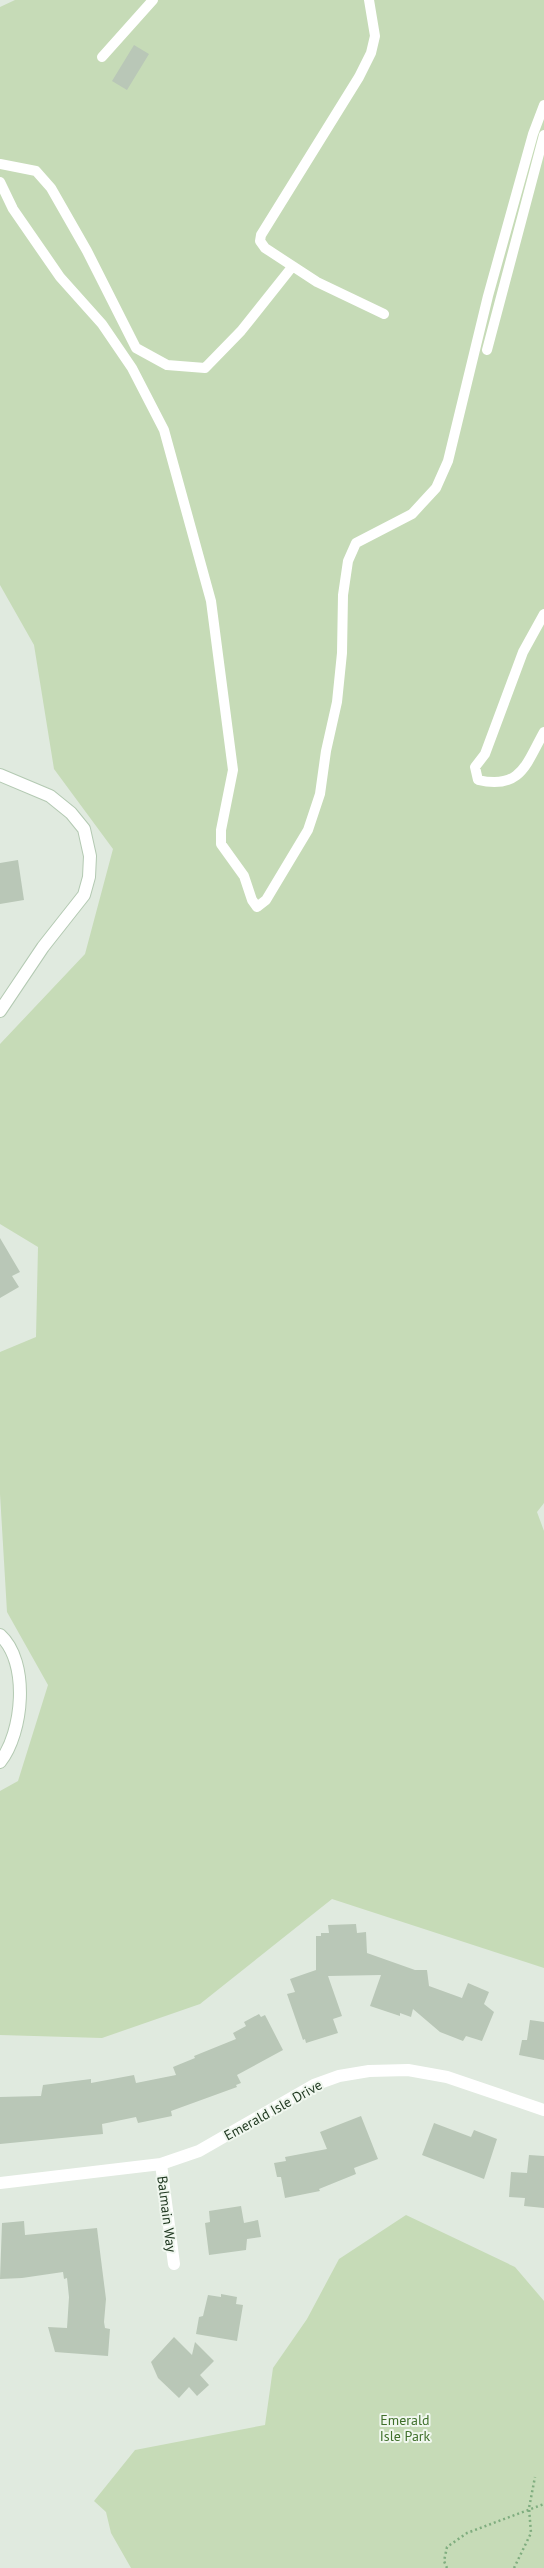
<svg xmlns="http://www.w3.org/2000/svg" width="544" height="2568" font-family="'PT Sans',sans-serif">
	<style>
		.green { fill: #c6dbb7 }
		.building { fill: #b9c7b7 }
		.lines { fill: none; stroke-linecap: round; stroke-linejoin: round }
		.secondary-casing { stroke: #b3c9b2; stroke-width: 14 }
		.path { stroke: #7fad7f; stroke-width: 2.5; stroke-dasharray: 2 3; stroke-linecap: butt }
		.lane { stroke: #fff; stroke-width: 10 }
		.street { stroke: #fff; stroke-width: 12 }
		.secondary { stroke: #fff; stroke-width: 12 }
		.labels { text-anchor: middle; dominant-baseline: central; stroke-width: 4; stroke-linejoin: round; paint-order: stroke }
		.street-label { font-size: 14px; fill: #203921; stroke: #f0f7ef }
		.park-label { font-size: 14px; fill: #3f6f2b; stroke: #f0f7ef }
	</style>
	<rect width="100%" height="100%" fill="#e0eadf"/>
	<path class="green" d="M 15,0 L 544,0 L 544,1503 L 537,1512 L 544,1531 L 544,1968 L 332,1899 L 200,2004 L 102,2038 L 0,2035 L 0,1791 L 18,1781 L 48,1685 L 7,1612 L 0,1494 L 0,1352 L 36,1337 L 38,1247 L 0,1224 L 0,1044 L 85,954 L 113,849 L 54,769 L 34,645 L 0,585 L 0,7 Z
		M 406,2215 L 515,2267 L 544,2301 L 544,2568 L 131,2568 L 111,2533 L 106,2512 L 94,2501 L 135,2450 L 265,2425 L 273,2368 L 307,2319 L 339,2259 Z"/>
	<path class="building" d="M 134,45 L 149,54 L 127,90 L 112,81 Z
		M 18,860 L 24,900 L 0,904 L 0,863 Z
		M 0,1238 L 20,1272 L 12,1276 L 19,1287 L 0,1298 Z
		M 356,1924 L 357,1933 L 366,1932 L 367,1953 L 415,1970 L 427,1970 L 429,1986 L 462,1998 L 468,1983 L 489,1992 L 484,2004 L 494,2012 L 482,2041 L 466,2036 L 463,2041 L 440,2032 L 413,2009 L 411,2017 L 400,2013 L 400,2016 L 370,2006 L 381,1975 L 328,1976 L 342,2016 L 333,2019 L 338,2033 L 306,2043 L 305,2039 L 303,2040 L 287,1994 L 295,1992 L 290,1979 L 316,1970 L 316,1936 L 321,1936 L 321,1933 L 329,1933 L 328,1925 Z
		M 259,2014 L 261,2017 L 265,2015 L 283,2050 L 237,2075 L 241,2083 L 236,2085 L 237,2087 L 171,2111 L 172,2116 L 138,2123 L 136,2117 L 102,2124 L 103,2134 L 0,2144 L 0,2097 L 41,2096 L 43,2085 L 91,2079 L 91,2083 L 134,2075 L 136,2083 L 176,2075 L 173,2067 L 195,2058 L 194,2056 L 236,2039 L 233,2033 L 246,2026 L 244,2022 Z
		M 530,2020 L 544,2022 L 544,2060 L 519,2055 L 522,2040 L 527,2040 Z
		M 361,2116 L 378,2159 L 354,2168 L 356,2174 L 319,2189 L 320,2191 L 285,2198 L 281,2177 L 277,2177 L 274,2163 L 286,2161 L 285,2157 L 327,2149 L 320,2132 Z
		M 434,2123 L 471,2137 L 474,2130 L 497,2139 L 484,2179 L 422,2155 Z
		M 529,2155 L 544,2156 L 544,2208 L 524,2206 L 525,2198 L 509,2197 L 511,2172 L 527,2173 Z
		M 241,2206 L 244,2223 L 258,2220 L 261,2237 L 247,2239 L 246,2250 L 209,2255 L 205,2223 L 210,2222 L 209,2211 Z
		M 24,2221 L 25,2235 L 97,2228 L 106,2299 L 104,2322 L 105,2328 L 110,2329 L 108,2356 L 55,2352 L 48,2327 L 67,2328 L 69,2297 L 67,2278 L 64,2279 L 63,2272 L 22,2278 L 0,2279 L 2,2223 Z
		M 221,2294 L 237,2297 L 236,2304 L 243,2305 L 237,2341 L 196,2334 L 199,2317 L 203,2316 L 208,2295 L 221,2297 Z
		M 174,2337 L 192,2355 L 195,2342 L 214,2361 L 200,2375 L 209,2385 L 197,2396 L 189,2387 L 179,2398 L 158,2378 L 151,2362 Z"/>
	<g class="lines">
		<defs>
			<path id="secondary" d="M 0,775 L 50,796 L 71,813 L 84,829 L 90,856 L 89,877 L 84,895 L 43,947 L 0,1011
				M 0,1635 C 30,1662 23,1733 0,1762"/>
		</defs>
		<use href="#secondary" class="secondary-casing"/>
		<path class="path" d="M 447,2568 L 444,2561 L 447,2547 L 467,2533 L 544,2504
			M 514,2568 L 531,2533 L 529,2508 L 535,2477"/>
		<path class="lane" d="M 369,0 L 375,36 L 371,53 L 359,77 L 261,235 L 260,241 L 265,248 L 317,282 L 384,314
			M 102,57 L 153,0
			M 0,164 L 36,171 L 51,188 L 87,251 L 136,348 L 167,365 L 205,368 L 241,331 L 292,267
			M 0,182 L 13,209 L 60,277 L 102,324 L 132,368 L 164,430 L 211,601 L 233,770 L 221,830 L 221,844 L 244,876 L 252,900 L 257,907 L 266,900 L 308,830 L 320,794 L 326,751 L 337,702 L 342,653 L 343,595 L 348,561 L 356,543 L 412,514 L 436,488 L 448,461 L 488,296 L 533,134 L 544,105
			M 487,350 L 544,135
			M 544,614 L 523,652 L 485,754 L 475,767 L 478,780 C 521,790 526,764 544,732"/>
		<path class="street" d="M 161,2164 L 174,2264
			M 0,2183 L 161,2164 L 199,2151 L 314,2085 L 339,2076 L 369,2071 L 408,2070 L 447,2077 L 544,2110"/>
		<use href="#secondary" class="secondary"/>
	</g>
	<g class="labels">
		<g class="street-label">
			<text transform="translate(273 2110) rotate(-29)">Emerald Isle Drive</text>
			<text transform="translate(167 2214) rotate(83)">Balmain Way</text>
		</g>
		<g class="park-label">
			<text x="405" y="2420">Emerald<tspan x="405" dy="16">Isle Park</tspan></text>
		</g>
	</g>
</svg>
